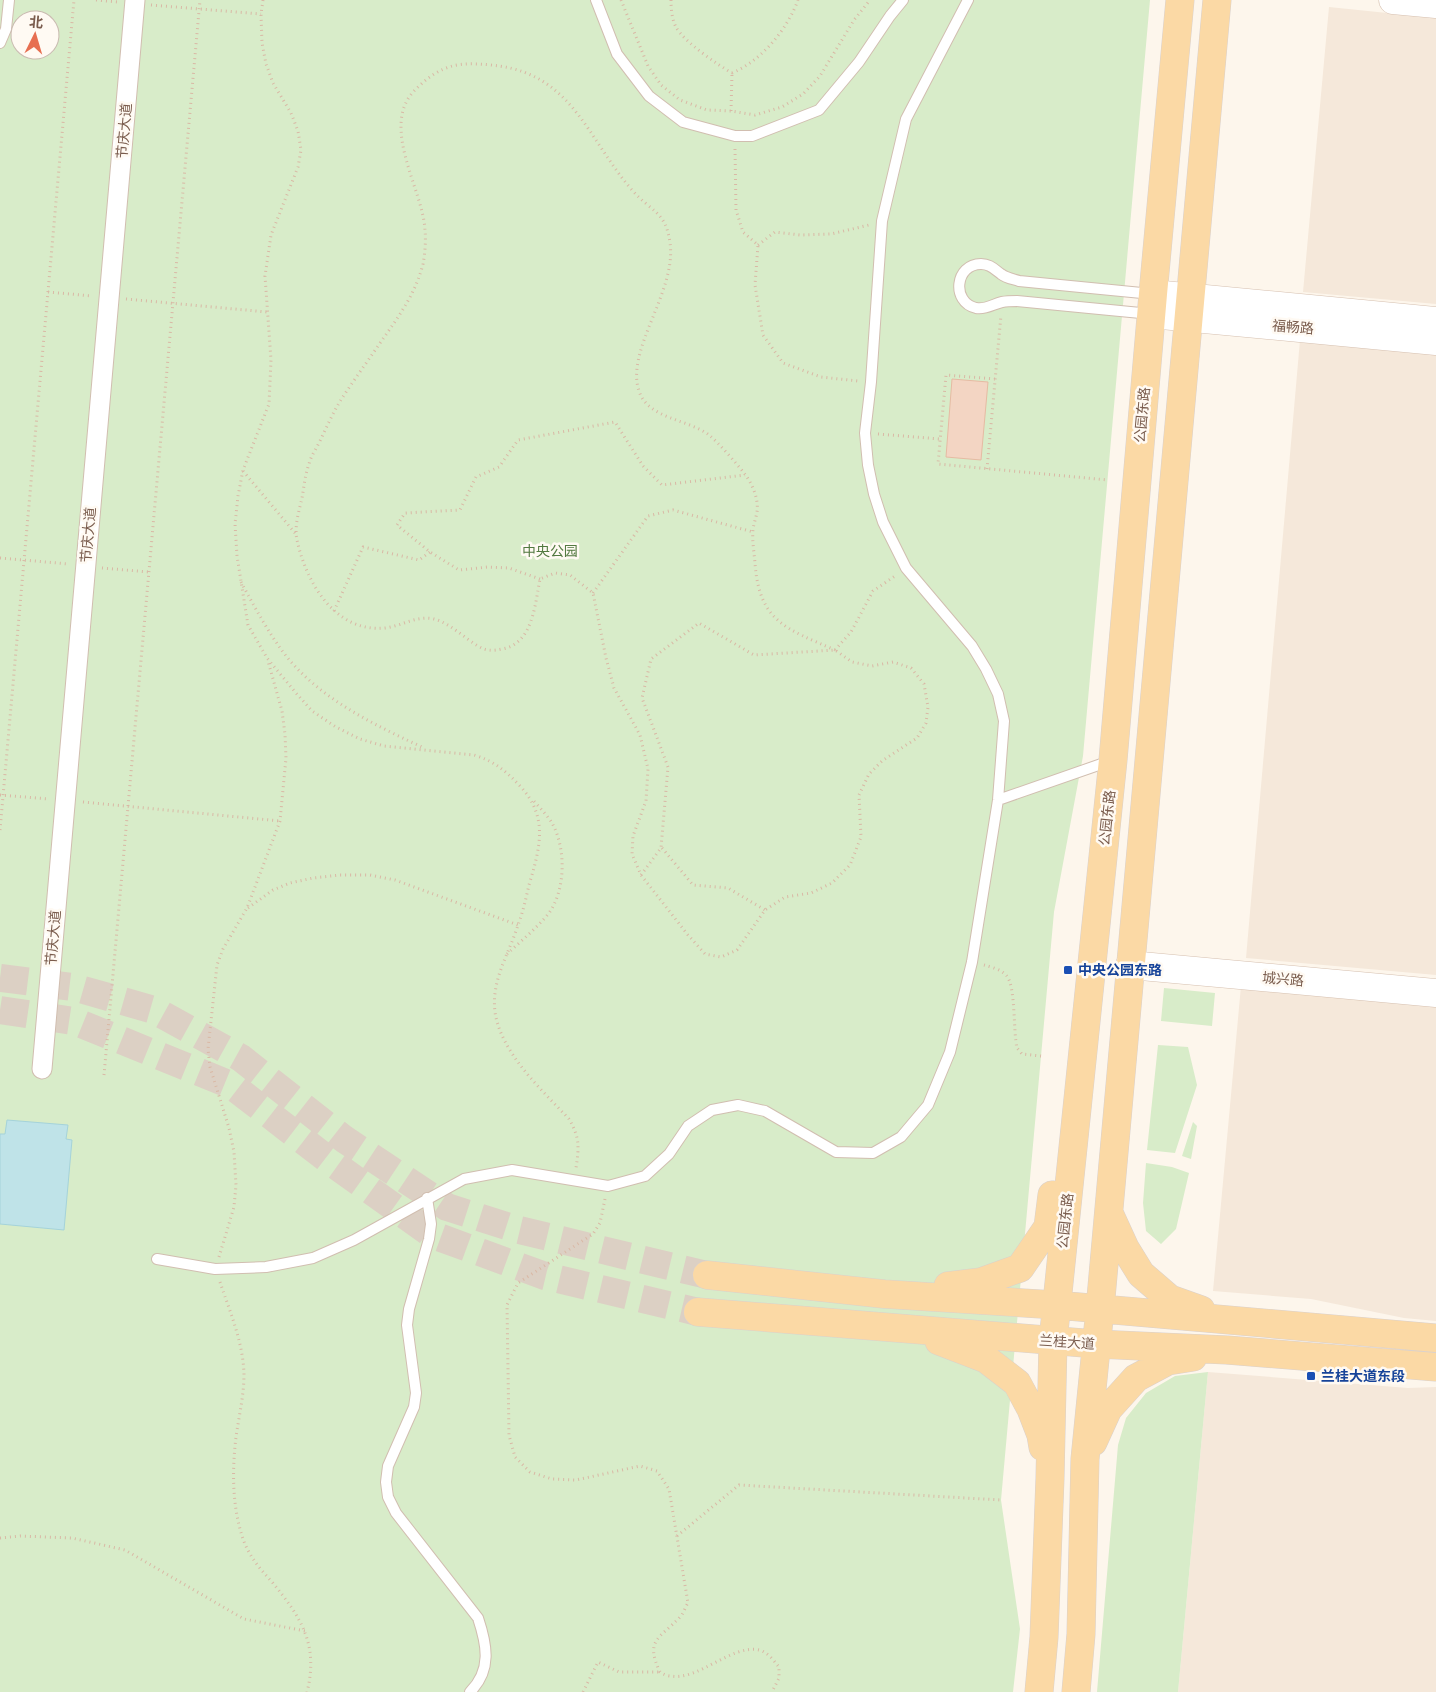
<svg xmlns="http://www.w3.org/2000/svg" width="1436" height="1692" font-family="'DejaVu Sans','Noto Sans SC',sans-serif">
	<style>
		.residential { fill: #f5e8da }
		.green { fill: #d8ecc9; fill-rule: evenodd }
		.water { fill: #bfe3e8; stroke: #a5d3da }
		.building { fill: #f3d5c3; stroke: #e6bba3 }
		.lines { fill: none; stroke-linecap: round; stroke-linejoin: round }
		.primary-tunnel { stroke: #dcd0c4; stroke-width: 28; stroke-dasharray: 28 14; stroke-linecap: butt }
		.lane-casing { stroke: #d1beb0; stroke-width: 12 }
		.street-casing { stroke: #d1beb0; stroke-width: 21 }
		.secondary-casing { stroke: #d6c0b0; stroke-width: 29 }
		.primary-casing { stroke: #dad1cd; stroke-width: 29 }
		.path { stroke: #d9b8a5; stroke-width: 3; stroke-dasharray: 1 4; stroke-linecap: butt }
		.lane { stroke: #fff; stroke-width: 10 }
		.street { stroke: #fff; stroke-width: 19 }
		.secondary { stroke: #fff; stroke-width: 28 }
		.primary { stroke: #fbd9a5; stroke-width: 28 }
		.transit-dot { fill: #1a4fb4; stroke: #fffaf3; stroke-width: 2 }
		.labels { text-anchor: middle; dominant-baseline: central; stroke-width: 5; stroke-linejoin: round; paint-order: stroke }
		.street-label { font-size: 14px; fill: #7a5c4d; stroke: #fffaf3 }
		.park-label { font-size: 14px; fill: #537a41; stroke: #fffaf3 }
		.transit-label { font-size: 14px; font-weight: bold; fill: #164399; stroke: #fffaf3; text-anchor: start }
	</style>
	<rect width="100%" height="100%" fill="#fdf6ec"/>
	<path class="residential" d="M 1329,7 L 1436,18 L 1436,304 L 1303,292 Z
		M 1300,340 L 1436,353 L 1436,975 L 1246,958 Z
		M 1241,986 L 1436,1004 L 1436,1321 L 1404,1318 L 1311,1299 L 1213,1291 Z
		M 1208,1372 L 1408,1388 L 1436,1387 L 1436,1692 L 1178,1692 Z"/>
	<path class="green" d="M 0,0 L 1150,0 L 1083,756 L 1054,912 L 1001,1500 L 1020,1629 L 1013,1692 L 0,1692 ZM 20,20 L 50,20 L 50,50 L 20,50 Z
		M 1164,988 L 1215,993 L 1212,1026 L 1161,1021 Z
		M 1158,1045 L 1188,1047 L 1197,1085 L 1175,1153 L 1147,1150 Z
		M 1193,1122 L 1197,1126 L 1191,1159 L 1182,1156 Z
		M 1146,1163 L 1172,1167 L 1189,1173 L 1176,1229 L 1161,1244 L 1146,1231 L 1143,1203 Z
		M 1208,1372 L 1178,1692 L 1097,1692 L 1118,1445 L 1126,1418 L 1146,1393 L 1175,1376 Z"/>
	<path class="water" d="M 7,1120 L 68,1125 L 66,1139 L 72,1140 L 64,1230 L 0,1224 L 0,1134 L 5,1134 Z"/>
	<path class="building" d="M 952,379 L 988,382 L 981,460 L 946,457 Z"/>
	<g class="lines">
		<path class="primary-tunnel" d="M 0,978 L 73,987 L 154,1010 L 241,1058 L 344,1139 L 447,1207 L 519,1230 L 707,1275
			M 0,1010 L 74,1021 L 231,1085 L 335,1165 L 433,1235 L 545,1276 L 698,1312"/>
		<defs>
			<path id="lane" d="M 596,0 L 617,54 L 649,96 L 683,122 L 735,136 L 752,136 L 819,110 L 859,62 L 890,16 L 903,0
				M 0,43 L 6,29 L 9,0
				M 1151,314 L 1017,301 C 1012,301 1007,301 1002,302 C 993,304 986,310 976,308 C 951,302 955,264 981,264 C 990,264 994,269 1001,274 C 1006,278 1013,279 1019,281 L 1152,294
				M 998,800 L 1110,761
				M 427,1198 L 431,1224 L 429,1239 L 409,1309 L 407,1325 L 416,1393 L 414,1407 L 388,1466 L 386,1482 L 388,1497 L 396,1513 L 478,1618 C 487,1645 492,1670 470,1692
				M 157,1259 L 215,1269 L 266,1267 L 313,1258 L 354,1240 L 464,1179 L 512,1170 L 608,1186 L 645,1176 L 669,1154 L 688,1126 L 712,1110 L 738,1105 L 765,1111 L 836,1152 L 873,1153 L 901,1137 L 928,1105 L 950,1052 L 972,962 L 998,800 L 1004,721 L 998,694 L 986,669 L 972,646 L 906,568 L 883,522 L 874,494 L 868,465 L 865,433 L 871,382 L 882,221 L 906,119 L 968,0"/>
			<path id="street" d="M 42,1069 L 135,0"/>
			<path id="secondary" d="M 1393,0 L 1436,4
				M 1153,294 L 1436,321
				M 1151,314 L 1436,341
				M 1130,965 L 1436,993"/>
			<path id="primary" d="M 1109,1213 L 1125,1248 L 1141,1274 L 1170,1299 L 1201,1310
				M 707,1275 L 884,1294 L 1056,1305 L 1436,1338
				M 948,1286 L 981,1282 L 1020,1268 L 1048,1227 L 1052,1195
				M 698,1312 L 1096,1344 L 1227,1350 L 1436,1367
				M 939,1341 L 986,1359 L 1017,1383 L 1031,1409 L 1041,1435 L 1043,1447
				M 1093,1442 L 1108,1409 L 1136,1378 L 1168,1361 L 1193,1357
				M 1039,1692 L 1044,1637 L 1050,1478 L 1053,1341 L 1113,760 L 1153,294 L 1180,0
				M 1076,1692 L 1081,1634 L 1085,1459 L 1100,1309 L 1217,0"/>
		</defs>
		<use href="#lane" class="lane-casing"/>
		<use href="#street" class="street-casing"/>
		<use href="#secondary" class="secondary-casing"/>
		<use href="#primary" class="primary-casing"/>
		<path class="path" d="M 96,0 L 118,2
			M 263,0 L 261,14 L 262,43 L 266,64 L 273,83 L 291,113 L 298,131 L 301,150 L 298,167 L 271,235 L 265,276 L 271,360 L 269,404 L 243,470 L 238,496 L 235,524 L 237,556 L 248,625 L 267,658 L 296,693 L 312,711 L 336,727 L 360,739 L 384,746 L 474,755 C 494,761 506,771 520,786 C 549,817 540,848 529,885 C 526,898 523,912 518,925 C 509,954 491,980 495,1012 C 501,1053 541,1089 569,1119 C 580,1138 579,1147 576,1168
			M 621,0 L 648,66 L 661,85 L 680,100 L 707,110 L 731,111 L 755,115 L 782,107 L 803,94 L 820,76 L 854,20 L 870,0
			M 671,0 C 671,9 672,20 676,27 C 683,41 718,65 732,73
			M 151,5 L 261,14
			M 732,73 C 761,61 787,30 798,0
			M 731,111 L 732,73
			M 735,149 L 736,210 L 743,232 L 758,245 L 755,285 L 763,335 L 783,363 L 821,377 L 858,381
			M 758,245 L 775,232 L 800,235 L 831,234 L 869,225
			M 48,292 L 92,296
			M 126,299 L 267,312
			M 995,379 L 946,375 L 938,464 L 1108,480
			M 878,434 L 940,439
			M 987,469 L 1001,315
			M 243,471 L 295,533
			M 0,558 L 69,564
			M 102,568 L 149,572
			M 540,579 L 509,568 L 488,567 L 459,570 L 430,552 L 397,525 L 405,513 L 460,510 L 476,477 L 499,467 L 518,440 L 615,422 L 643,466 L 662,485 L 745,475
			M 241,582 C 254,606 267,630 283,652 C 317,697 372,724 422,747
			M 593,593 L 648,516 L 673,510 L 753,532
			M 334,611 L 363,547 L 419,560 L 430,552
			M 835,650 L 851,632 L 873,591 L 895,576
			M 0,795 L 49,799
			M 83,802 L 280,821
			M 0,830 L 74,0
			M 662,848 L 693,885 L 728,888 L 765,910
			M 641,875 L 661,848 L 668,767 L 642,698 L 651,659 L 699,623 L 754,655 L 835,650 L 852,662 L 872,666 L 893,662 L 911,668 L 924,684 L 928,707 L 926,723 L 917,738 L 882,761 L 869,774 L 859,795 L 861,837 L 850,865 L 832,883 L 811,893 L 785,897 L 765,910 L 737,950 L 721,957 L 705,954 L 688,935 L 641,875 L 632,854 L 633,836 L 646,801 L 648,769 L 640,735 L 614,688 L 606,658 L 593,593 L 570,575 L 555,573 L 540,579 C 535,604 533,644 502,649 C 493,651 486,651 478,646 C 464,638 450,623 434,619 C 417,615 402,626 385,628 C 335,633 306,582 297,540 C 294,527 299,511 302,498 C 304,487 305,475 309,464 C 311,456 316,449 320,441 C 326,428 332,415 339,403 C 351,384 365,365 378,346 C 396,320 415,296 423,264 C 425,254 426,241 425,230 C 423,190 380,127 414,91 C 424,81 434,72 449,67 C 464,62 484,64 499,66 C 573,76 589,141 632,190 C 651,212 666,211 670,243 C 677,291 625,350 639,391 C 648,419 688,419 709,435 C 719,443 736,463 744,473 C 752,483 759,499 757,512 C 756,518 754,523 753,529 C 752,540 754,552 755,563 C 759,622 787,629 835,650
			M 248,908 L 273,890 L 290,883 L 313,878 L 340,875 L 370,875 L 395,880 L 518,925
			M 507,954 C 521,941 537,928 549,913 C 566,889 566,848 552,823 C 547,815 539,807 532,799
			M 984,965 C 991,967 1000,969 1006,975 C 1016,985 1013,1031 1017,1048 L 1022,1054 L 1041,1056
			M 104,1075 L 200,0
			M 605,1199 L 600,1223 L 593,1234 L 518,1283 L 507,1305 L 509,1435 L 515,1457 L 530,1472 L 552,1479 L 576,1480 L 640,1466 L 657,1471 L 669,1489 L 688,1603 C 685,1607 684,1613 680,1617 C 661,1638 644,1639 660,1672 C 663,1674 667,1676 671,1676 C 698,1681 732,1644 759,1650 C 768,1652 774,1661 779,1667 L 779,1678 L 772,1692
			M 219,1257 L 234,1207 L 236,1185 L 234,1152 L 229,1128 L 210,1067 L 208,1049 L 217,965 L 223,949 L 247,908 L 280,821 L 286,758 L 285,734 L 282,711 L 268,661
			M 220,1282 C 230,1312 243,1342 244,1374 C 244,1395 239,1416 236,1437 C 232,1471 232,1506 243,1539 C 249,1556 260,1569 272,1582 C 301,1617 319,1645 307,1692
			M 677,1536 L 739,1485 L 1001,1500
			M 0,1538 L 20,1536 L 72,1538 L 125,1550 L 244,1619 L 305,1631
			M 583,1692 L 598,1662 L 619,1672 L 659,1672"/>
		<use href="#lane" class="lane"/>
		<use href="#street" class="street"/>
		<use href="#secondary" class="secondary"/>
		<use href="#primary" class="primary"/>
	</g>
	<g class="transit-dot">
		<rect x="1063" y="965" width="10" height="10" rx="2.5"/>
		<rect x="1306" y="1371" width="10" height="10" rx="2.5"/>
	</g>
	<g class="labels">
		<g class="street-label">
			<text transform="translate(124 131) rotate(-85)">节庆大道</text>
			<text transform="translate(1293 327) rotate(5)">福畅路</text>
			<text transform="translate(1142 415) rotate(-85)">公园东路</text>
			<text transform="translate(88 535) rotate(-85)">节庆大道</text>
			<text transform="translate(1107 818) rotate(-84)">公园东路</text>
			<text transform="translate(53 938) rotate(-85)">节庆大道</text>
			<text transform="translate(1283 979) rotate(5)">城兴路</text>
			<text transform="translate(1065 1221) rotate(-84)">公园东路</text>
			<text transform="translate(1067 1342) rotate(4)">兰桂大道</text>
		</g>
		<g class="park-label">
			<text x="550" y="551">中央公园</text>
		</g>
		<g class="transit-label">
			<text x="1078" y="970">中央公园东路</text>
			<text x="1321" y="1376">兰桂大道东段</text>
		</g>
	</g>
	<g transform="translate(35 35) rotate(5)"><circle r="24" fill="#fffaf3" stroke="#cabbb1"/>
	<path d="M0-4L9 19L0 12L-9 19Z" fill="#e76f51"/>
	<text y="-8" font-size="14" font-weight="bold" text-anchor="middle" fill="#7a5c4d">北</text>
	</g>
</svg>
